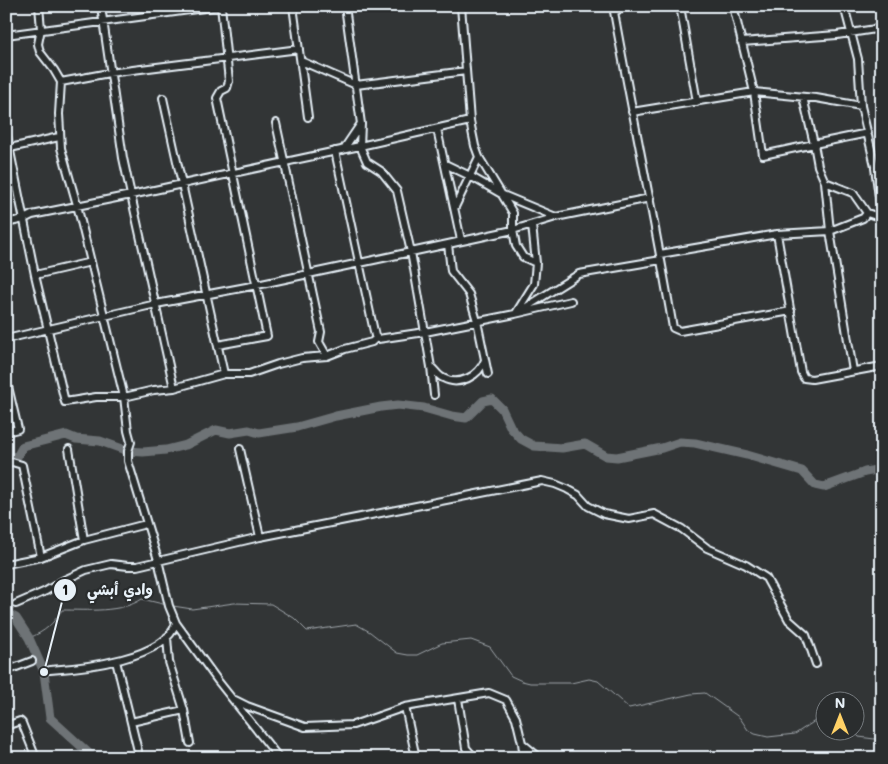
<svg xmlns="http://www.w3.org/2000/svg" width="888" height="764" font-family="Mali,'Playpen Sans Arabic',sans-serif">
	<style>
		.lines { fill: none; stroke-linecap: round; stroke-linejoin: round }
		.stream { stroke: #9fa5aa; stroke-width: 1 }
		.river { stroke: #6e7376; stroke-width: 9 }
		.minor-casing { stroke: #e8f1f8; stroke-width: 10 }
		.minor { stroke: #2a2d2e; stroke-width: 6 }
		.leader { fill: none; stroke: #e8f1f8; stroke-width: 2 }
		.callout-dot { fill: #e8f1f8; stroke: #2a2d2e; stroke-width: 2 }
		.mark-label { font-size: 15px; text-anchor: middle; font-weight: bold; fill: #111 }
		.callout-label { font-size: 15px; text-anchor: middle; font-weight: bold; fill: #e8f1f8; stroke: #2a2d2e; stroke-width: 4.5; stroke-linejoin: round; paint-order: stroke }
	</style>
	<rect width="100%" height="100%" fill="#323536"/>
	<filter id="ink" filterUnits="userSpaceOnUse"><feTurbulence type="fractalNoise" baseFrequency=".02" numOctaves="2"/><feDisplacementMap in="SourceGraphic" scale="10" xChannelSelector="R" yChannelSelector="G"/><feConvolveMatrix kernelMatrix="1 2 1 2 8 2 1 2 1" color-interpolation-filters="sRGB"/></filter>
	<g filter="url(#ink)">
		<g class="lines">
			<path class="stream" d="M 173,606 L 192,609 L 234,603 L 271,604 L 294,618 L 307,631 L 356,624 L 370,632 L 397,653 L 408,655 L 417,655 L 442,643 L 471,640 L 490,647 L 511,676 L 522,681 L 530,683 L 571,683 L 589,679 L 598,681 L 629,708 L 691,694 L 705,693 L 740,718 L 748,730 L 755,734 L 768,737 L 795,734 L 818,719 L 826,718
				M 29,638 C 46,631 52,625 62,610 C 87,610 121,613 142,599 L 167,605
				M 854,732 L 859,737 L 882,740"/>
			<path class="river" d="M 6,460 L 18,455 L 23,446 L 66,435 L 76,439 L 100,441 L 128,451 L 143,452 L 166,450 L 186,445 L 216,430 L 230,433 L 249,430 L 259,433 L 297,427 L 336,416 L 381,407 L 398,405 L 424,408 L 452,416 L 466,418 L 483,401 L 492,399 L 502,409 L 511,428 L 521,439 L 534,446 L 562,448 L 585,444 L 606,456 L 617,457 L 662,448 L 680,442 L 695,443 L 747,455 L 802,471 L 815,485 L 824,487 L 865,472 L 882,469
				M 6,613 L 16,618 L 29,638 L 44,672 L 50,718 L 94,758"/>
			<defs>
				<path id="minor" d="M 39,6 L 41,29 L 38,44 L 40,52 L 54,70 L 61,82 L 59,114 L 61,148 L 77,205 L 124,397 L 128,431 L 131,442 L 128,451 L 128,461 L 158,560 L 169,606 L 176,623 L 218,681 L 279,758
					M 293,6 L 308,117
					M 345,6 L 361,124 L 360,146 L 367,162 L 381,171 L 397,191 L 411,252 L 431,367 L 434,395
					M 461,6 L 470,121 L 475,146 L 479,157 L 513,213 L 513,230 L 516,246 L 523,257 L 536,263
					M 613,6 C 632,114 655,221 673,328 L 680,331 L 791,311
					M 680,6 L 697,102
					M 733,6 L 754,92 L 763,155 L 814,144 L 818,166 L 825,182 L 853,193 L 867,213 L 882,218
					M 844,6 L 858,59 L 861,106 L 875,166 L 882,176
					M 614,12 L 625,6
					M 6,35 L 219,6
					M 741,42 L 837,35 L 882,28
					M 301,61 L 356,85 L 466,71
					M 61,82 L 109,73 L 299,49
					M 803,97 L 814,144 L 868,133
					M 632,112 L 754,92 L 816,98 L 861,106
					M 276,123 L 321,332 L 319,342 L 327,356
					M 437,129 L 461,240
					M 6,131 L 35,275 L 65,402 L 96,397 L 124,397 L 154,390 L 174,388 L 224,374 L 163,98
					M 10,148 L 59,137
					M 343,150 L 360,125
					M 335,151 L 375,336 L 378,339 L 425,332 L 515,314 L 571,301
					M 445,164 L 470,176 L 503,195 L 556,217
					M 875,168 L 882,218
					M 825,182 L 830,231 L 853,371
					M 455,207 L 479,157
					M 6,223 L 24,219 L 32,215 L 131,195 L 123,158 L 101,6
					M 777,234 L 801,372 L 804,378 L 812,379 L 882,366
					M 448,244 L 451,271 L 469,294 L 477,321 L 488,374
					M 660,254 L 777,234 L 830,231 L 863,218 L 867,213
					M 35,275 L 91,262
					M 520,311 L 579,274 L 661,260
					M 516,313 L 534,284 L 536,263 L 532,225
					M 6,339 L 156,304 L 257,285 L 411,252 L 513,230 L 556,217 L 650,198
					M 218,345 L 267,336 L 217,98 L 221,91 L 227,88 L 229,81 L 221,6
					M 431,367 C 435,370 438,376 443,378 C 459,387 479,376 485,360
					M 224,374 L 249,374 L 278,364 L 302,358 L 327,356 L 345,349 L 372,342 L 376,338
					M 6,378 L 18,429 L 6,432
					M 174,388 L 131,195 L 360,146 L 470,121
					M 69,449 L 84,540
					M 240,449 L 260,537
					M 6,463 L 12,462 L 22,465 L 41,557
					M 6,564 L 41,557 L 84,540 L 146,524
					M 16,604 L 46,591 L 64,580 L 86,570 L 111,564 L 128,566 L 137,566 L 260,537 L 542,481 L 555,484 L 567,489 L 578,495 L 588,506 L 604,514 L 629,519 L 654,514 L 682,529 L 707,548 L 746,565 L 766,578 L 789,620 L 806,635 L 816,664
					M 167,637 L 169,662 L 184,710 L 190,743
					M 116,661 L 138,751
					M 50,670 C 82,668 166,659 176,623
					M 6,671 L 32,661
					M 458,699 L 466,748 L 475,758
					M 235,700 L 247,706 L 305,727 L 353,725 L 405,707 L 489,693 L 506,700 L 516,718 L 522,743 L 540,758
					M 405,707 L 416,758
					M 131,722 L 184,710
					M 6,726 L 20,721 L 22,723 L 36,758
					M 522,743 L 524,758"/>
			</defs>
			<use href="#minor" class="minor-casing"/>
			<use href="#minor" class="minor"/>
		</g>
	</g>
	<path class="leader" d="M44 672L65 590"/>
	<g class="callout-dot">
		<circle cx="44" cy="672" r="5"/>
		<circle cx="65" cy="590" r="12"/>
	</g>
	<g class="mark-label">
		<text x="65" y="595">1</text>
	</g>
	<g class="callout-label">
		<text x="120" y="595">وادي أبشي</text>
	</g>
	<rect width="888" height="764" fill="none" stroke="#2a2d2e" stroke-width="25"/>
	<rect x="12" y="12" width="863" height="739" fill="none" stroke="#e8f1f8" stroke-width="2" filter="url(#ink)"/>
	<g transform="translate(840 716)"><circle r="24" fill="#2a2d2e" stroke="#767b7f"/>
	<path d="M0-4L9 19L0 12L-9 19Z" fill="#ffd166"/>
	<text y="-8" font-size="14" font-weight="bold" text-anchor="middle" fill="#e8f1f8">N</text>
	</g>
</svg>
